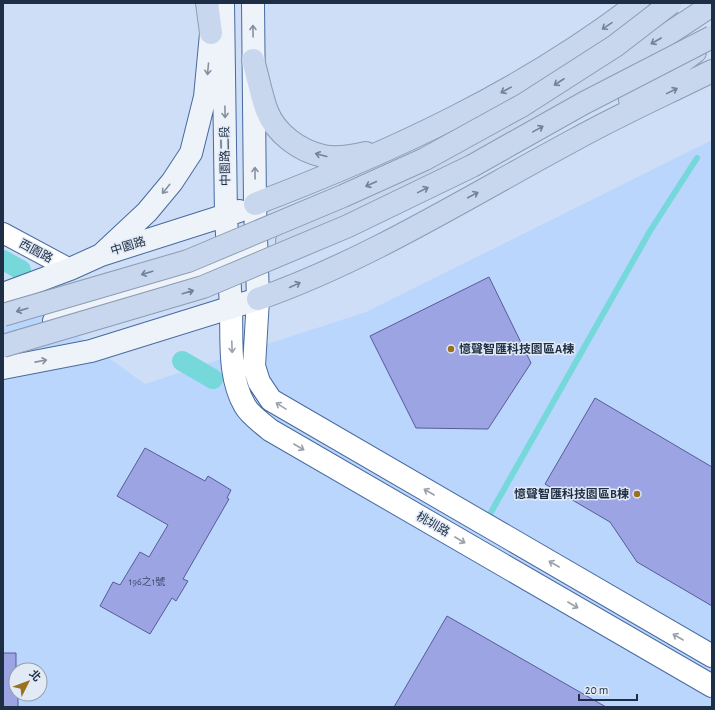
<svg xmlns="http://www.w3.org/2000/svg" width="715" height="710" font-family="'Alegreya Sans','Noto Sans TC',sans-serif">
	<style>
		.built { fill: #bbd6fd; fill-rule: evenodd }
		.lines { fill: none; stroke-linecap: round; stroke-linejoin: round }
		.stream { stroke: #76d8db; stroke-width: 6 }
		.canal { stroke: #76d8db; stroke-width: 20 }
		.building { fill: #9ca4e4; stroke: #565c96 }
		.minor-casing { stroke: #476a9f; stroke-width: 22 }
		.tertiary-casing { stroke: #476a9f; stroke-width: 24 }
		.secondary-casing { stroke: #476a9f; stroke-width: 24 }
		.motorway-casing { stroke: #8c9cb2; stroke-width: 24 }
		.minor { stroke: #fff; stroke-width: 20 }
		.tertiary { stroke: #fff; stroke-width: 22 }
		.secondary { stroke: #eef3fa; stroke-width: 22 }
		.motorway { stroke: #c8d7ee; stroke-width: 22 }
		.motorway-bridge-casing { stroke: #8c9cb2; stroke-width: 24; stroke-linecap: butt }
		.motorway-bridge { stroke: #c8d7ee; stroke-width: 22 }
		.oneway { stroke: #738299 }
		.oneway2 { stroke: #86909f }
		.oneway3 { stroke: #9aa1ab }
		.poi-dot { fill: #9b701e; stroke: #e2eaf6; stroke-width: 1.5 }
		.labels { text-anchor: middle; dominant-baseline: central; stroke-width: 3; stroke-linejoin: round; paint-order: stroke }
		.number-label { font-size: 10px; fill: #3e4c6c }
		.street-label { font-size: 12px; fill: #1e2e44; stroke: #e2eaf6 }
		.poi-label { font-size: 12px; font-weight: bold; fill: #1e2e44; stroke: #e2eaf6; text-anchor: start }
	</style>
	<rect width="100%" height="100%" fill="#cedef6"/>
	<path class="built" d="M 712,140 L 712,707 L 3,707 L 3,282 L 145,384 L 366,312 ZM 16,670 L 40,670 L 40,694 L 16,694 Z"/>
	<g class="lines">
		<path class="stream" d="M 490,514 L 650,231 L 697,158"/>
		<path class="canal" d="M 3,260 L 21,270
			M 182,361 L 213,379"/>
	</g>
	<path class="building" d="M 489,277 L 531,363 L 488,429 L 416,428 L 370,336 Z
		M 595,398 L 712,467 L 712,606 L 637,562 L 610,522 L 545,484 Z
		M 145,448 L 205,481 L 208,476 L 231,490 L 227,498 L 229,499 L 183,579 L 188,581 L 176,601 L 172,598 L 150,634 L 100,606 L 113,582 L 120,585 L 140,552 L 149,557 L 168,525 L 117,496 Z
		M 447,616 L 606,707 L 394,707 Z
		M 3,653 L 16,653 L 16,694 L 18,694 L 18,707 L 3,707 Z"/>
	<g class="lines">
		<defs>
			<path id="minor" d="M 3,233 L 70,269"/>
			<path id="tertiary" d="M 258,299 L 254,366 L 259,382 L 271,400 L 712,656
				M 231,308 C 232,340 228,377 245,406 C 250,415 262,423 270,430 L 712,686"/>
			<path id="secondary" d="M 223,3 L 226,216 L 231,308
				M 101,255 L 147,212 L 172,182 L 191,153 L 205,97 L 211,34
				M 3,294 L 70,269 L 101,255 L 239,211
				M 54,321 L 241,259
				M 3,368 L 91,351 L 258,299 L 255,204 L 253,3"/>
			<path id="motorway" d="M 207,3 L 211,33
				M 253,60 C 258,77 261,95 267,111 C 276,134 300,151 323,156 C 336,159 353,156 366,153
				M 630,100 L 695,52
				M 255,204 C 391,152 522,92 638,3
				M 287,241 C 431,174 580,94 712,5
				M 258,299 C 369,260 471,195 574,140 C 619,115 666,94 712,71"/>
		</defs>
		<use href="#minor" class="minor-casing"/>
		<use href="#tertiary" class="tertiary-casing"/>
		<use href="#secondary" class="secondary-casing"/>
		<use href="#motorway" class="motorway-casing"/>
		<use href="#minor" class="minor"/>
		<use href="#tertiary" class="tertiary"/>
		<use href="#secondary" class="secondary"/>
		<use href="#motorway" class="motorway"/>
		<defs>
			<path id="motorway-bridge" d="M 3,315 L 188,261 L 343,196 L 425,159 L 523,105 L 615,46 L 671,3
				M 3,346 L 203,287 L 348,226 L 472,166 L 584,103 L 712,37"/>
		</defs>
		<use href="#motorway-bridge" class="motorway-bridge-casing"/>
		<use href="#motorway-bridge" class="motorway-bridge"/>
	</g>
	<defs><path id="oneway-shaft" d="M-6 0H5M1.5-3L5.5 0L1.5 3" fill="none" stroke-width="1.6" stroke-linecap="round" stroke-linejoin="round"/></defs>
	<g class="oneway">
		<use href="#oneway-shaft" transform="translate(607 26) rotate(146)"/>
		<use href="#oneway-shaft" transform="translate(656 41) rotate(150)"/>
		<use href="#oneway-shaft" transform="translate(559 82) rotate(147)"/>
		<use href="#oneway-shaft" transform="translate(506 90) rotate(151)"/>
		<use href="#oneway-shaft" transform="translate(672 91) rotate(-26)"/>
		<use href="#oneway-shaft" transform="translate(538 129) rotate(-29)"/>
		<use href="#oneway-shaft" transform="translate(321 155) rotate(-165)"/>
		<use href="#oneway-shaft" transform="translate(371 184) rotate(156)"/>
		<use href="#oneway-shaft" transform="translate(423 190) rotate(-26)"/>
		<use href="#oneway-shaft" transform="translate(473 195) rotate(-28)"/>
		<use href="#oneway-shaft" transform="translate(147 273) rotate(164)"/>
		<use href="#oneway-shaft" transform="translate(295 285) rotate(-25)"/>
		<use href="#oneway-shaft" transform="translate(188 292) rotate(-16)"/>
		<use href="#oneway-shaft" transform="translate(22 310) rotate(164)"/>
	</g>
	<g class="oneway2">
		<use href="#oneway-shaft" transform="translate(253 31) rotate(-91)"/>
		<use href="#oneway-shaft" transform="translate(208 69) rotate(95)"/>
		<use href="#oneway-shaft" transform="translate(225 112) rotate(89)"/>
		<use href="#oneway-shaft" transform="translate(255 173) rotate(-91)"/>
		<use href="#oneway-shaft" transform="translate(166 189) rotate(129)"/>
		<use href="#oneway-shaft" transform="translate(41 361) rotate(-11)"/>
	</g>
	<g class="oneway3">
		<use href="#oneway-shaft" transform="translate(232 347) rotate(88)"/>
		<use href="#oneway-shaft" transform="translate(281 406) rotate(-148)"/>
		<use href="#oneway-shaft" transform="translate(299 447) rotate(30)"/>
		<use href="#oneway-shaft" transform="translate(429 492) rotate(-150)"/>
		<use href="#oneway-shaft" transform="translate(460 540) rotate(30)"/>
		<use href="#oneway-shaft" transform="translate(554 564) rotate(-150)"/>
		<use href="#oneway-shaft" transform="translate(573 605) rotate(30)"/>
		<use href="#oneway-shaft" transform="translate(678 637) rotate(-150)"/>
	</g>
	<g class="poi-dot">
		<circle cx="451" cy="349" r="4"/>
		<circle cx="637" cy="494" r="4"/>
	</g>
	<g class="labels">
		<g class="number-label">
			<text x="147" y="582">196之1號</text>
		</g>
		<g class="street-label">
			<text transform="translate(225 156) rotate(-91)">中園路二段</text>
			<text transform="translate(128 246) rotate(-17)">中園路</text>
			<text transform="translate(36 251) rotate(28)">西園路</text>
			<text transform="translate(433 524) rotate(30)">桃圳路</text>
		</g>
		<g class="poi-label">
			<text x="459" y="349">憶聲智匯科技園區A棟</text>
			<text x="629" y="494" text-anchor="end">憶聲智匯科技園區B棟</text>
		</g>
	</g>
	<rect width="715" height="710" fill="none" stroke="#1e2e44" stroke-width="8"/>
	<g transform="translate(28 682) rotate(48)"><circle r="19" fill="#e2eaf6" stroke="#949faf"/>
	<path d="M0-3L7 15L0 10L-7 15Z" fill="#9b701e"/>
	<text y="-6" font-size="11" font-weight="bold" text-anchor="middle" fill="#1e2e44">北</text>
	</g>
	<path d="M579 694v6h58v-6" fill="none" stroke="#1e2e44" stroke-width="2"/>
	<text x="585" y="694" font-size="12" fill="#1e2e44" stroke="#e2eaf6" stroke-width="3" paint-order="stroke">20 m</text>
</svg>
